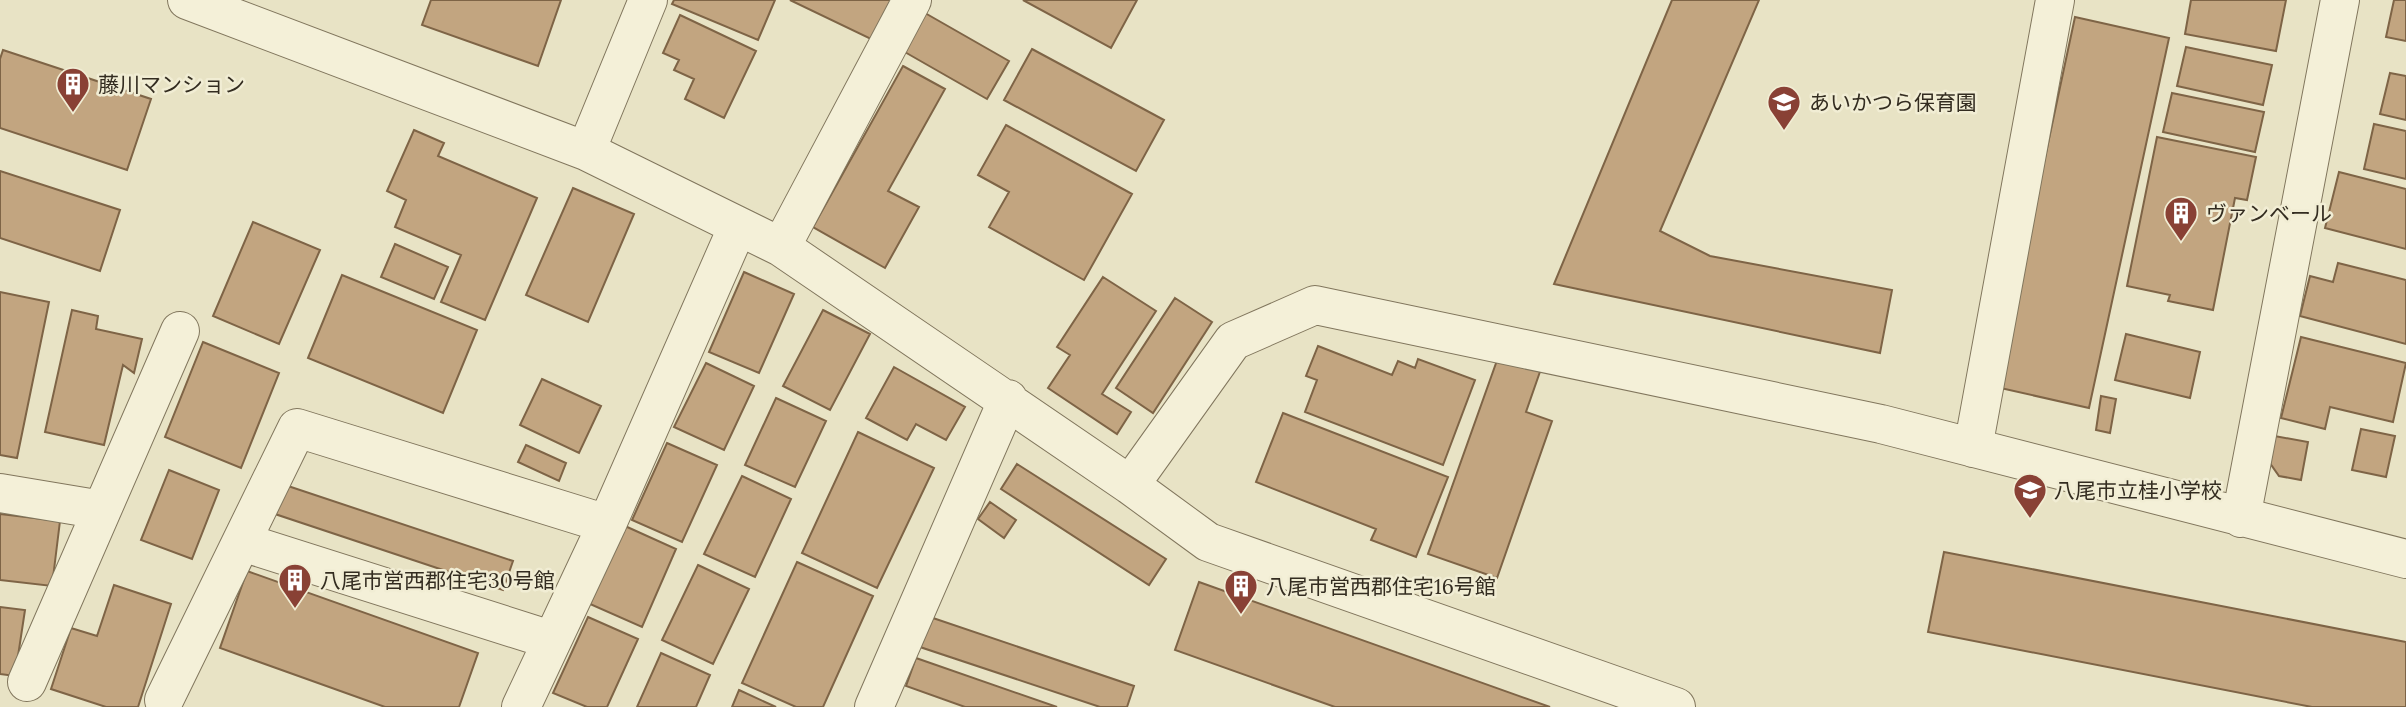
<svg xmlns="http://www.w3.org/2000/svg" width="2406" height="707" font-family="Lora,'Noto Sans JP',serif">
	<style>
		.building { fill: #c2a580; stroke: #7e6446; stroke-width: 2 }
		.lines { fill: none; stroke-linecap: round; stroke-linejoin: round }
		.minor-casing { stroke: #81765d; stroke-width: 40 }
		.minor { stroke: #f4f0d8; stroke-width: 38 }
		.labels { text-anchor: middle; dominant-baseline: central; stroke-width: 5; stroke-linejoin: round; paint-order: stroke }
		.poi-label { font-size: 21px; fill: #332c20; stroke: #f1edd4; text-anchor: start }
	</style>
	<rect width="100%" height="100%" fill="#e8e3c5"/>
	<path class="building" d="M 431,0 L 561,0 L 538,66 L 422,25 Z
		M 674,0 L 775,0 L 758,40 L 672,4 Z
		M 790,0 L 889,0 L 892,1 L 873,40 Z
		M 1023,0 L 1137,0 L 1111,48 Z
		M 1672,0 L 1759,0 L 1660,231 L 1710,256 L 1892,290 L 1880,353 L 1554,284 Z
		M 2191,0 L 2286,0 L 2276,51 L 2185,34 Z
		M 2394,0 L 2406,0 L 2406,41 L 2386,37 Z
		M 925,13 L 1009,61 L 987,99 L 903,51 Z
		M 680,15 L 756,51 L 724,118 L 685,99 L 694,79 L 674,70 L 679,60 L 663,53 Z
		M 2075,17 L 2169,38 L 2089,408 L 1996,387 Z
		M 2186,47 L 2272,65 L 2263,105 L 2177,86 Z
		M 1032,49 L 1164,120 L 1136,171 L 1004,100 Z
		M 3,50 L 151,99 L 127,170 L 0,128 L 0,59 Z
		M 903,66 L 945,89 L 888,191 L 919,207 L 885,268 L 813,227 Z
		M 2390,73 L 2406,76 L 2406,120 L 2380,114 Z
		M 2172,93 L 2264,112 L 2255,152 L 2163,132 Z
		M 2374,124 L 2406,131 L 2406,179 L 2364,169 Z
		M 1006,125 L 1132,194 L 1084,280 L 989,227 L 1009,192 L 978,175 Z
		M 414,130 L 444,143 L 438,156 L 537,198 L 485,320 L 441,302 L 461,255 L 395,227 L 406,200 L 387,191 Z
		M 2157,137 L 2256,157 L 2247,200 L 2235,198 L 2213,310 L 2168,301 L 2170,295 L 2127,286 Z
		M 0,171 L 120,210 L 100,271 L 0,238 Z
		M 2339,172 L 2406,189 L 2406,249 L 2325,228 Z
		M 573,188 L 634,214 L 588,322 L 526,295 Z
		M 253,222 L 320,250 L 279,344 L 213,316 Z
		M 395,244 L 448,267 L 434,299 L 381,277 Z
		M 2338,263 L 2406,280 L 2406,344 L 2300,316 L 2310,276 L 2333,282 Z
		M 744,272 L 794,294 L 759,373 L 709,352 Z
		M 342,275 L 477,330 L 443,413 L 308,358 Z
		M 1103,277 L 1156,311 L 1102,394 L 1131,412 L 1117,434 L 1048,388 L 1070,355 L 1057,347 Z
		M 0,292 L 49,302 L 17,458 L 0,455 Z
		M 1175,298 L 1212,322 L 1153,413 L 1116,388 Z
		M 72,310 L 98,316 L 96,329 L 142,339 L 134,373 L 123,365 L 104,445 L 45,432 Z
		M 823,310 L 870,334 L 830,410 L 783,386 Z
		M 2126,334 L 2200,352 L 2190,398 L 2115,380 Z
		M 2301,337 L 2406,363 L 2393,422 L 2330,407 L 2325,429 L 2281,418 Z
		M 203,342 L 279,373 L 241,468 L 165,437 Z
		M 1318,346 L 1392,375 L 1398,361 L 1415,368 L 1418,359 L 1475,380 L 1443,465 L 1305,412 L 1317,380 L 1306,376 Z
		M 1500,352 L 1542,366 L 1526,412 L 1552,421 L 1497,578 L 1428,554 Z
		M 706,363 L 754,386 L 724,450 L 674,427 Z
		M 894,367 L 965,407 L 946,440 L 916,424 L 907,440 L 866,418 Z
		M 542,379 L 601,406 L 579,453 L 520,425 Z
		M 2101,396 L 2116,399 L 2110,433 L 2096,430 Z
		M 776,398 L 826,421 L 795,487 L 745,465 Z
		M 1283,413 L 1448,477 L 1416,557 L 1371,540 L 1376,529 L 1256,482 Z
		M 2361,429 L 2395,436 L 2386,477 L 2352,470 Z
		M 858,432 L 934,468 L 877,588 L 802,553 Z
		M 2269,435 L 2308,442 L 2301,480 L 2279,476 L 2265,456 Z
		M 667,443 L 717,465 L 682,542 L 632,520 Z
		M 526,445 L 566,463 L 559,481 L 518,462 Z
		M 1017,464 L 1166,559 L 1149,585 L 1001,489 Z
		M 169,470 L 219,490 L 192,559 L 141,540 Z
		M 742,476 L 791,499 L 755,577 L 704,554 Z
		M 282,484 L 513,561 L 503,590 L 272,513 Z
		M 990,502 L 1016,520 L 1004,538 L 978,519 Z
		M 0,514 L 60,521 L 52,586 L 0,580 Z
		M 625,526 L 676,549 L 642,627 L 590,604 Z
		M 1944,552 L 2406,642 L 2406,707 L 2312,707 L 1928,632 Z
		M 797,562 L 873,596 L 823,707 L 796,707 L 742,683 Z
		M 698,565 L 749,589 L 713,664 L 662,640 Z
		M 247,571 L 478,653 L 459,707 L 385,707 L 220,648 Z
		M 1199,582 L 1550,707 L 1335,707 L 1175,650 Z
		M 114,585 L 171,604 L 138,707 L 106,707 L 51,689 L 71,628 L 97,636 Z
		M 0,607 L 25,610 L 15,676 L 0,674 Z
		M 588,617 L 638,639 L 607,707 L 587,707 L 553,693 Z
		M 930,617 L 1134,686 L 1127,707 L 1100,707 L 920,647 Z
		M 661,653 L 710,675 L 696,707 L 637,707 Z
		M 916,658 L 1057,707 L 965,707 L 906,686 Z
		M 739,690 L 776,707 L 732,707 Z"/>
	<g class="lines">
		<defs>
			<path id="minor" d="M 187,0 L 586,151 L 781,247 L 1130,485 L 1233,341 L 1315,305 L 1881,424 L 2406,559
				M 586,151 L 648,0
				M 781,247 L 912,0
				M 1973,448 L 2055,0
				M 1130,485 L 1208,542 L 1676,707
				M 0,493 L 102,510
				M 2241,518 L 2340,0
				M 242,542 L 551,640
				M 27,682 L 180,331
				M 164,700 L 297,428 L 607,524
				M 521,707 L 607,524 L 738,226
				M 874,707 L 1008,399"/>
		</defs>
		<use href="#minor" class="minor-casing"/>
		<use href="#minor" class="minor"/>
	</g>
	<defs>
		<symbol id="building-pin" viewBox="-11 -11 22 30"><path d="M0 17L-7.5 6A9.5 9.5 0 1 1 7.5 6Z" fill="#894135" stroke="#f1edd4"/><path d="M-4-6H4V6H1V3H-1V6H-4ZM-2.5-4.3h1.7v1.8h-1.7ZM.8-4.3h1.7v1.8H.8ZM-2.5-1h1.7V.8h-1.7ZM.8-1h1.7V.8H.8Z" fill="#fff"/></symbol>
		<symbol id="school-pin" viewBox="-11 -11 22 30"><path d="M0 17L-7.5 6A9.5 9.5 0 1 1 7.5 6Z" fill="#894135" stroke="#f1edd4"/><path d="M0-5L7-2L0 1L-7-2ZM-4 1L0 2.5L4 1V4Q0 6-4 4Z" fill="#fff"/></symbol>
	</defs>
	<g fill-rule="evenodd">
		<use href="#building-pin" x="54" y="65" width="38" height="52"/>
		<use href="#school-pin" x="1765" y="83" width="38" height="52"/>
		<use href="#building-pin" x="2162" y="194" width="38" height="52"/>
		<use href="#school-pin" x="2011" y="471" width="38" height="52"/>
		<use href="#building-pin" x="276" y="561" width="38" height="52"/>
		<use href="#building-pin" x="1222" y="567" width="38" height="52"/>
	</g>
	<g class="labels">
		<g class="poi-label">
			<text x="98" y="84">藤川マンション</text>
			<text x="1809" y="102">あいかつら保育園</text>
			<text x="2206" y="213">ヴァンベール</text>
			<text x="2054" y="490">八尾市立桂小学校</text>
			<text x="320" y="580">八尾市営西郡住宅30号館</text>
			<text x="1266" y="586">八尾市営西郡住宅16号館</text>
		</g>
	</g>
</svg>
